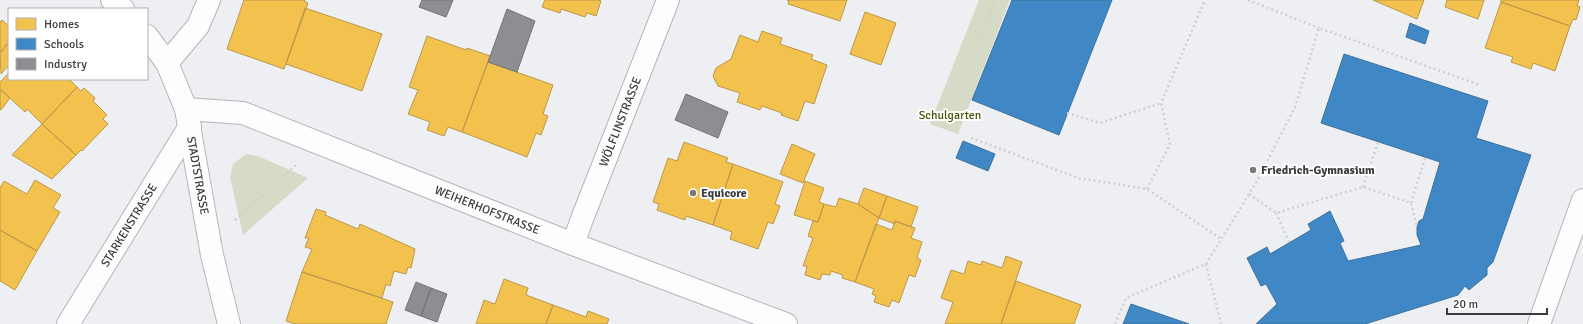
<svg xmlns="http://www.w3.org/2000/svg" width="1583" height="324" font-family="Signika,sans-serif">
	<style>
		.green { fill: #d6dbc8 }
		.homes { fill: #f2c14e; stroke: #bb9949 }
		.schools { fill: #3f88c5; stroke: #3e719c }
		.industry { fill: #8d8d92; stroke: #747478 }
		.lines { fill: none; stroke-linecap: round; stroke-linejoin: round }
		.minor-casing { stroke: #b4b5b8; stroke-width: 24 }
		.path { stroke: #d0d0d1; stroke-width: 2.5; stroke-dasharray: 2 3; stroke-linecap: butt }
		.minor { stroke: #fcfdfd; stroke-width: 22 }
		.poi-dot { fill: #7a7a7d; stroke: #fff; stroke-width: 1.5 }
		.labels { text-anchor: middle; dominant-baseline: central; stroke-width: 4; stroke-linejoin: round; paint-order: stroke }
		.park-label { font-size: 12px; fill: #4a550b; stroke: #fff }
		.street-label { font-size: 12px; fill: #3b3b3d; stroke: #fff }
		.poi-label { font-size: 12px; font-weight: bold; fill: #3b3b3d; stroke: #fff; text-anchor: start }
	</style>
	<rect width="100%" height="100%" fill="#eeeff3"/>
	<path class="green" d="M 979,0 L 1010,0 L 958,134 L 930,124 Z
		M 246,154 L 258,156 L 308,178 L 243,235 L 230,177 L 233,164 Z"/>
	<path class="homes" d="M 244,0 L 305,0 L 304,1 L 308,3 L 284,69 L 227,49 Z
		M 545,0 L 598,0 L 601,1 L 596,16 L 587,13 L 585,17 L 561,9 L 560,13 L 542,7 Z
		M 787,0 L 847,0 L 840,21 L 788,4 L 789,1 Z
		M 1373,0 L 1424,0 L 1417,19 Z
		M 1447,0 L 1484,0 L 1478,19 L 1445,7 Z
		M 1501,0 L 1579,0 L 1577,6 L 1580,7 L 1576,20 L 1573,19 L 1570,26 L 1501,2 Z
		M 1501,2 L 1570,26 L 1555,71 L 1533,63 L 1531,69 L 1511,62 L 1513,57 L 1485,48 Z
		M 305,8 L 382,34 L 362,91 L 286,64 Z
		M 865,12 L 896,23 L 881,65 L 850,54 Z
		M 2,20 L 9,26 L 9,42 L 0,53 L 0,22 Z
		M 762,31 L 782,38 L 780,44 L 813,55 L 811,59 L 827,65 L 814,104 L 805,101 L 798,121 L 781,115 L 782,113 L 762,106 L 760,110 L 737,102 L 740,93 L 718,86 L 713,76 L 716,68 L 731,59 L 740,35 L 758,42 Z
		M 427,36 L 466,50 L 467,48 L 490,56 L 462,132 L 448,127 L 444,136 L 427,130 L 430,122 L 408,114 L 418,90 L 409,87 Z
		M 9,42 L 9,65 L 1,74 L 0,53 Z
		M 488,62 L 553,85 L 543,114 L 548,116 L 541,135 L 536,133 L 527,157 L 462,132 Z
		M 9,73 L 9,79 L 69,79 L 77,87 L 42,124 L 27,109 L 25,112 L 0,89 L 0,82 Z
		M 77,87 L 81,91 L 84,88 L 95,98 L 93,101 L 107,115 L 103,119 L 108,124 L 82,151 L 81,150 L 76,155 L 42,124 Z
		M 0,89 L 10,98 L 1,110 L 0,109 Z
		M 42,124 L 76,155 L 52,179 L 12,155 Z
		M 684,142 L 728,158 L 726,162 L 733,164 L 713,225 L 686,216 L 685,220 L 657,210 L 659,204 L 653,202 L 668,158 L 677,161 Z
		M 792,144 L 815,154 L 803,183 L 780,174 Z
		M 733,164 L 783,182 L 775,204 L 780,206 L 773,224 L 768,222 L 758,249 L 730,239 L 732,232 L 713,225 Z
		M 35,180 L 61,195 L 53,208 L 60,212 L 37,251 L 0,230 L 0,188 L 4,181 L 27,194 Z
		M 805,181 L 824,188 L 819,202 L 824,204 L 818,222 L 794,215 Z
		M 864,188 L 887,196 L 879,218 L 858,204 Z
		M 887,196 L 918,207 L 911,227 L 895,221 L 895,224 L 879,218 Z
		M 839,198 L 858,204 L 879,218 L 855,282 L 842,278 L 843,275 L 831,271 L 830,275 L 822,274 L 820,280 L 805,275 L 807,266 L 803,266 L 813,238 L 808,236 L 813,221 L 818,222 L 824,204 L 836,207 Z
		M 316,209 L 326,212 L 325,215 L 358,229 L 360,224 L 415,249 L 411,268 L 408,267 L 406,274 L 394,271 L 390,286 L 386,284 L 382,298 L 302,272 L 312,249 L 305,247 L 309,238 L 305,238 Z
		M 895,221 L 915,228 L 911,238 L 922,242 L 917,258 L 921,260 L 915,277 L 909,275 L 899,303 L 892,300 L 889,307 L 874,302 L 876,296 L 872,294 L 874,289 L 855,282 L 876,224 L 892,230 Z
		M 0,230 L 37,251 L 15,290 L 0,281 Z
		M 1006,256 L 1022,262 L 1001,324 L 945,324 L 953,302 L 941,298 L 951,270 L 964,274 L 968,261 L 981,265 L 982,261 L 1002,268 Z
		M 302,272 L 393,302 L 386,324 L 295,324 L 286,321 Z
		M 504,279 L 528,288 L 526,295 L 553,305 L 546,324 L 476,324 L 484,300 L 495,304 Z
		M 1016,281 L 1081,305 L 1074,324 L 1001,324 Z
		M 553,305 L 586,317 L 588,311 L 609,319 L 607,324 L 546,324 Z"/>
	<path class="schools" d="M 1012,0 L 1112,0 L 1059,135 L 972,100 Z
		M 1410,23 L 1429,31 L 1425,44 L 1406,37 Z
		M 1344,54 L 1488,101 L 1476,138 L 1531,155 L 1493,262 L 1487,268 L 1487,275 L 1469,290 L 1465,286 L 1458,295 L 1365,324 L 1256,324 L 1277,304 L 1266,284 L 1261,286 L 1247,258 L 1267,247 L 1270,254 L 1311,230 L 1308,224 L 1330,211 L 1344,241 L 1340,243 L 1348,261 L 1421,245 L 1417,235 L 1417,227 L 1419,221 L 1423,219 L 1440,162 L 1321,123 Z
		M 963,141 L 995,154 L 988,171 L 956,158 Z
		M 1131,304 L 1189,324 L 1123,324 Z"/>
	<path class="industry" d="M 422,0 L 453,0 L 446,17 L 419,7 Z
		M 507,9 L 535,21 L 517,72 L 488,62 Z
		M 686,94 L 728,112 L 718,138 L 675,120 Z
		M 416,282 L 431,288 L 421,316 L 405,310 Z
		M 431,288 L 447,294 L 437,322 L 421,316 Z"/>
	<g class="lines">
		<defs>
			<g id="minor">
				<path d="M 112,0 L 123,9"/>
				<path id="s1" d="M 147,36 L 167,63 L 186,109 L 212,255 L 229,324"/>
				<path d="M 167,63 L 198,26 L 209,0"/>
				<path id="s2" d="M 186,109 L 243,113 L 573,244 L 786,324"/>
				<path id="s3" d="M 573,244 L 582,219 L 668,0"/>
				<path id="s4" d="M 68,324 L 190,126"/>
				<path d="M 1539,324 L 1583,200"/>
			</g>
		</defs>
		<use href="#minor" class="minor-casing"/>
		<path class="path" d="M 1248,0 L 1319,28
			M 978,43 L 995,0
			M 1067,113 L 1100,123 L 1161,103
			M 971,138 L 1078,178 L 1147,189 L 1221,239
			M 1363,187 L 1378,142
			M 1147,189 L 1170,144 L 1161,103 L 1205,0
			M 1249,194 L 1276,213 L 1363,187 L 1411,203 L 1417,227
			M 1411,203 L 1425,158
			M 1276,213 L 1289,242
			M 235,220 L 296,165
			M 1206,264 L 1221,324
			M 1115,324 L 1126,298 L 1206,264 L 1257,181 L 1295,107 L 1319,28 L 1480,85"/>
		<use href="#minor" class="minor"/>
	</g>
	<g class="poi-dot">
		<circle cx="1253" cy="170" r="4"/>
		<circle cx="693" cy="193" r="4"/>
	</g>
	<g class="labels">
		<g class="park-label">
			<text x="950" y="115">Schulgarten</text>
		</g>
		<g class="street-label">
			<text stroke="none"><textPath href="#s3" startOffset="131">WÖLFLINSTRASSE</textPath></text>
			<text stroke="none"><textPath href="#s1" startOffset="151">STADTSTRASSE</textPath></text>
			<text stroke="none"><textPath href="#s2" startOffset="320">WEIHERHOFSTRASSE</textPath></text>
			<text stroke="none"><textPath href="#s4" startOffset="116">STARKENSTRASSE</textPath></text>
		</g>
		<g class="poi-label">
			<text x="1261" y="170">Friedrich-Gymnasium</text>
			<text x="701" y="193">Equicore</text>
		</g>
	</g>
	<rect x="8" y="8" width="140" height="72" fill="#ffffff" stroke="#b1b1b1"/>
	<rect x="16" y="18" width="20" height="12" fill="#f2c14e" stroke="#b1b1b1"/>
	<text x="44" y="28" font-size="12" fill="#3b3b3d">Homes</text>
	<rect x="16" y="38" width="20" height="12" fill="#3f88c5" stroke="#b1b1b1"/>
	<text x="44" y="48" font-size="12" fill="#3b3b3d">Schools</text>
	<rect x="16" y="58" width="20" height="12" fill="#8d8d92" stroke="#b1b1b1"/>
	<text x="44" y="68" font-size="12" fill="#3b3b3d">Industry</text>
	<path d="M1447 308v6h100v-6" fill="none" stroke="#3b3b3d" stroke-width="2"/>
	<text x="1453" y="308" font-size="12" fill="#3b3b3d" stroke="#ffffff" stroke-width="3" paint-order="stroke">20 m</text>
</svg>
